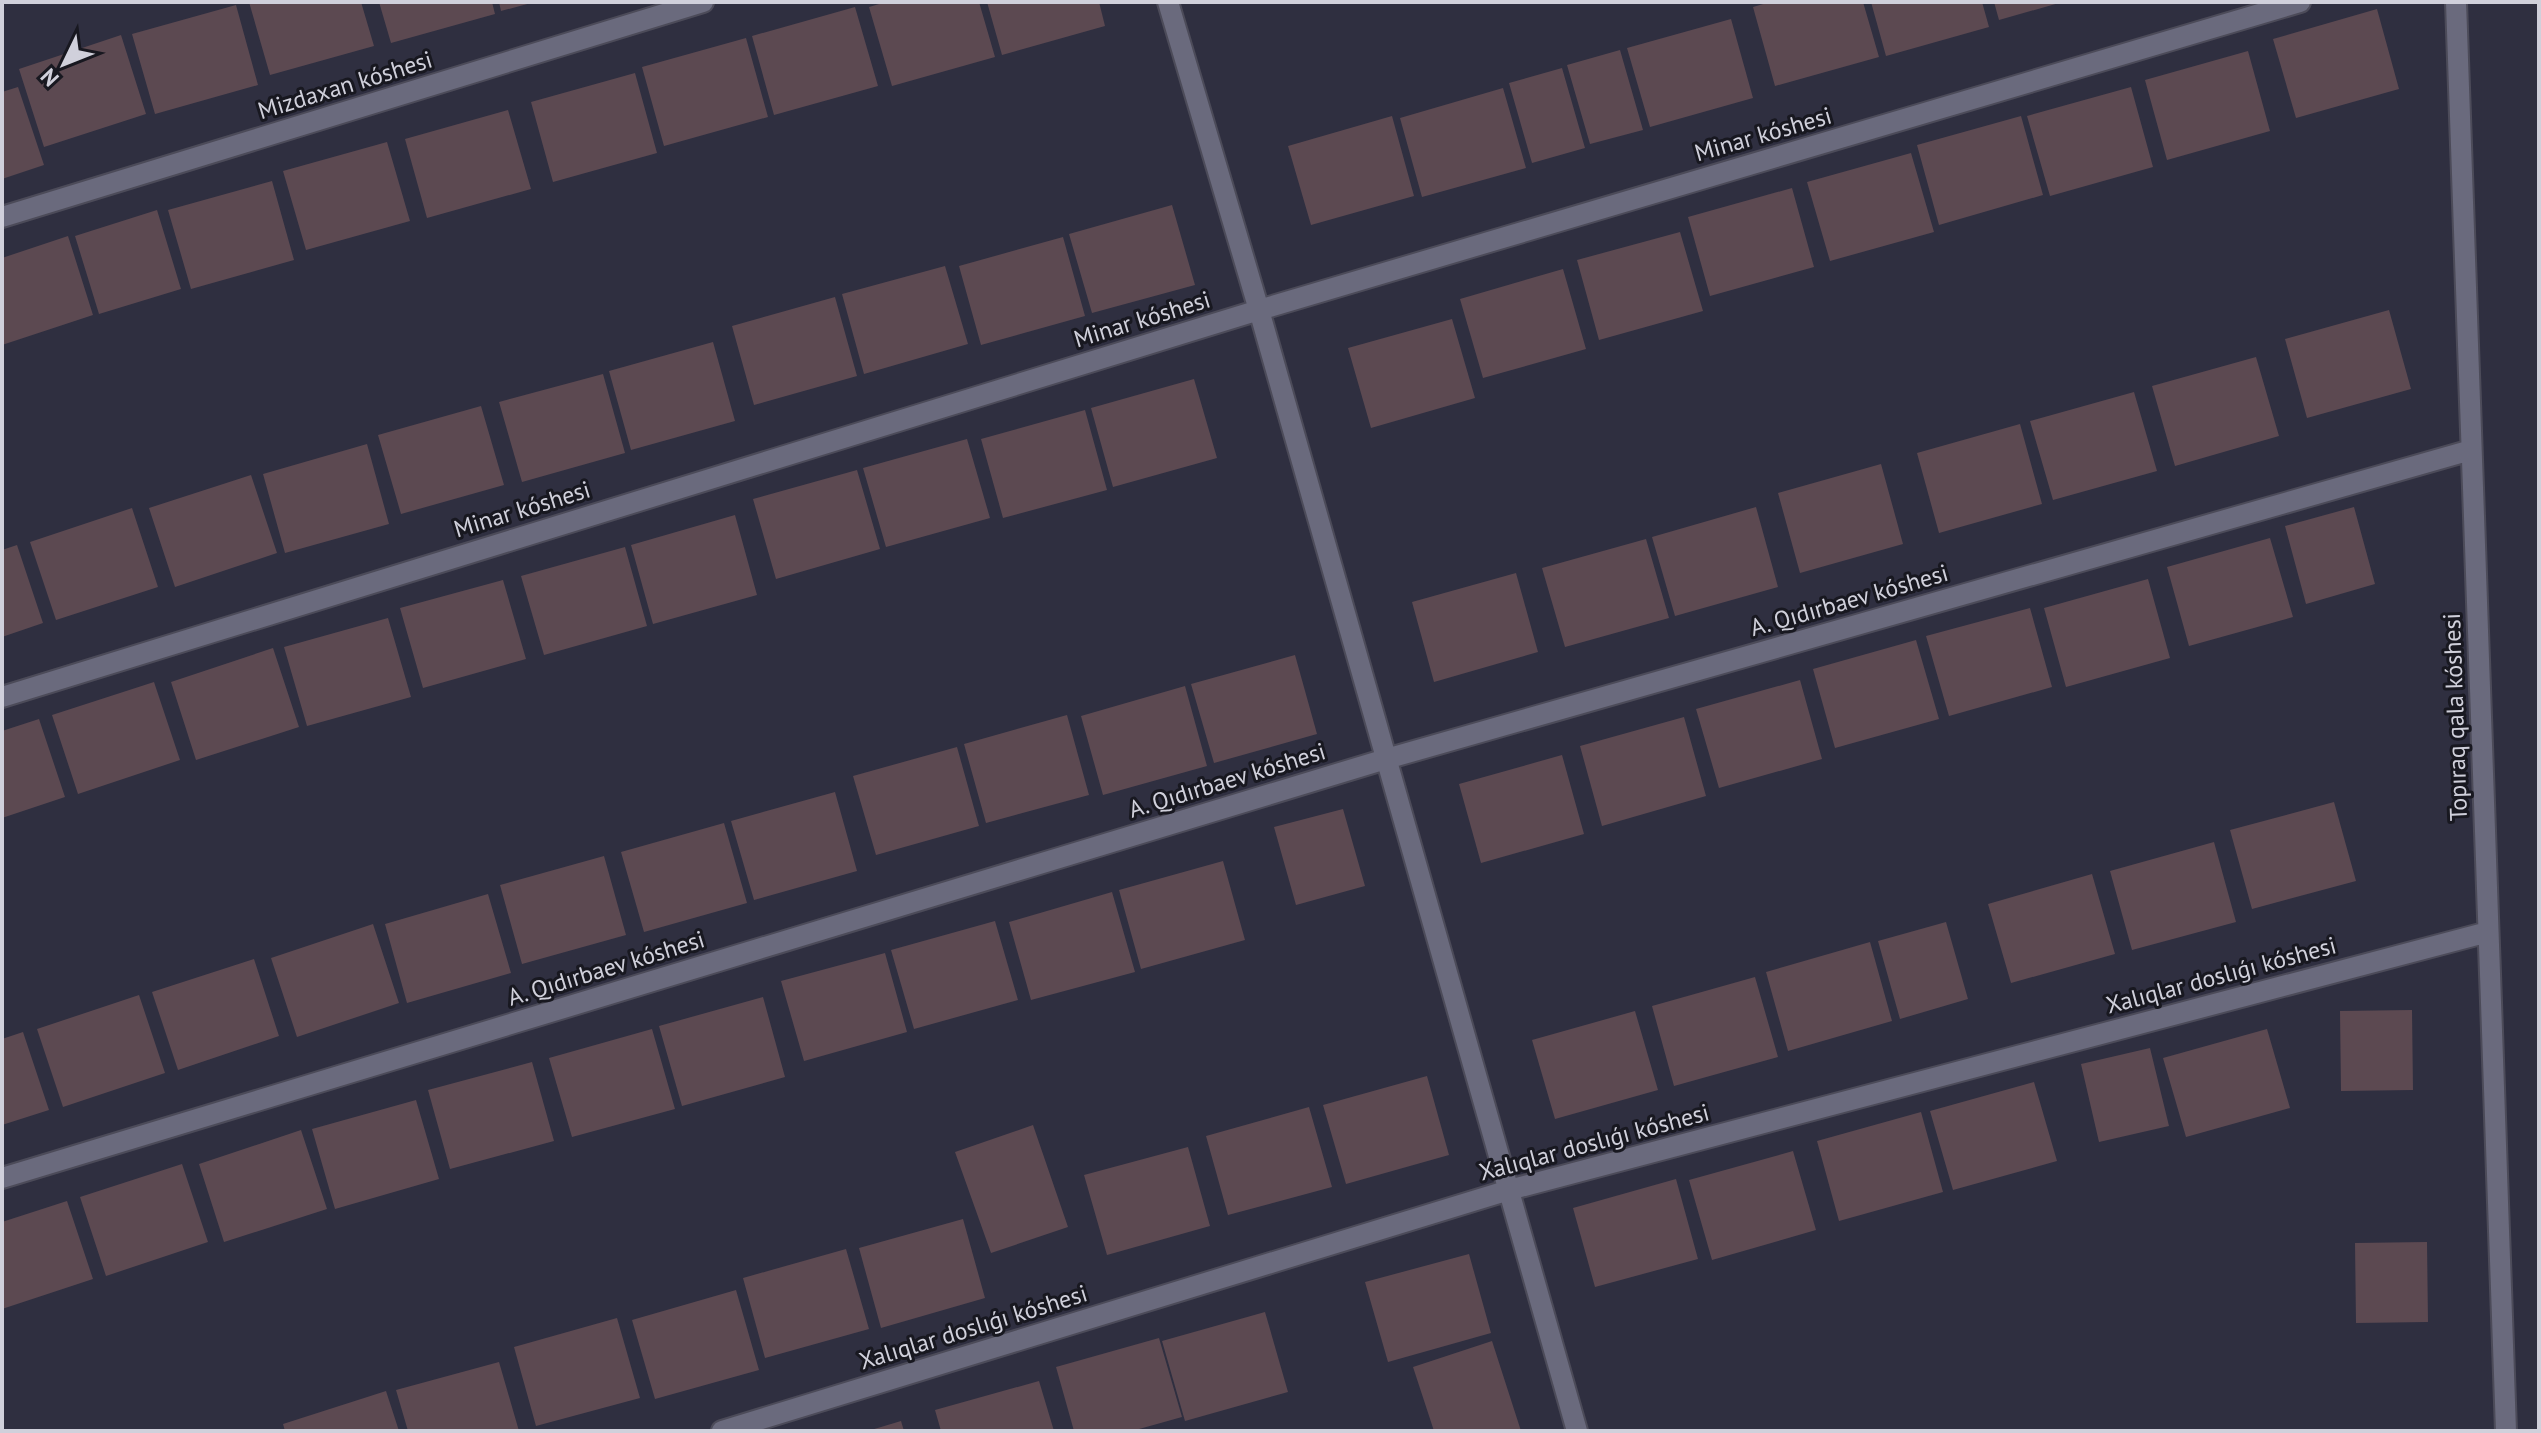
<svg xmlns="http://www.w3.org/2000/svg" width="2541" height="1433" font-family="'PT Sans',sans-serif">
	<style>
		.building { fill: #5c4951 }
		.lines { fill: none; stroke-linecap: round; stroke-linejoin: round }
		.minor-casing { stroke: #4c4b59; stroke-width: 24 }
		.minor { stroke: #6a6a7d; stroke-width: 20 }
		.labels { text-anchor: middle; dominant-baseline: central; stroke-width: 6; stroke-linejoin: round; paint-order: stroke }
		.street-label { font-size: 24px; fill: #d0d0db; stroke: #181820 }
	</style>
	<rect width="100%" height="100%" fill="#2f2f40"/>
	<path class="building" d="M 249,2 L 361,2 L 374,46 L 270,75 Z
		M 379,2 L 492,2 L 495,14 L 391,43 Z
		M 499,2 L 530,2 L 531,3 L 501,11 Z
		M 886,2 L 979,2 L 995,57 L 892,86 L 869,7 Z
		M 987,2 L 1099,2 L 1105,26 L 1002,55 Z
		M 1770,2 L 1863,2 L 1879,57 L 1775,86 L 1753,7 Z
		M 1871,2 L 1982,2 L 1989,27 L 1886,56 Z
		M 1994,2 L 2059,2 L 2059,3 L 1999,20 Z
		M 236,5 L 258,85 L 155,114 L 132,34 Z
		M 855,7 L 878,86 L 774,115 L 752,36 Z
		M 2377,9 L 2399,89 L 2296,118 L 2273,39 Z
		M 1731,19 L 1753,98 L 1650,127 L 1627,48 Z
		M 121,35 L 146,114 L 44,147 L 19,69 Z
		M 746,38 L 768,117 L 664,146 L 642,67 Z
		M 1620,50 L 1643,130 L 1590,144 L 1567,65 Z
		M 2248,51 L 2270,131 L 2167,160 L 2145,80 Z
		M 1562,68 L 1585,148 L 1532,163 L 1509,83 Z
		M 635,73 L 657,153 L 553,182 L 531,102 Z
		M 18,87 L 44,165 L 2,179 L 2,92 Z
		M 2131,87 L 2153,167 L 2050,196 L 2027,116 Z
		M 1503,88 L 1526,168 L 1422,197 L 1400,118 Z
		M 508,110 L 531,189 L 427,218 L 405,139 Z
		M 1392,116 L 1414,196 L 1311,225 L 1288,146 Z
		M 2021,116 L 2043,195 L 1939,225 L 1917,145 Z
		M 387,142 L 410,221 L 306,250 L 283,171 Z
		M 1911,153 L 1934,232 L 1830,261 L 1807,182 Z
		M 272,181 L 294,260 L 191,289 L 168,210 Z
		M 1792,188 L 1814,267 L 1710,296 L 1688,217 Z
		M 1172,205 L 1195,285 L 1092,313 L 1069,234 Z
		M 157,210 L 181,289 L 99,314 L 75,236 Z
		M 1680,232 L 1703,311 L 1599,340 L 1577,260 Z
		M 68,236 L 93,315 L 2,345 L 2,258 Z
		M 1063,237 L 1085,316 L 981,345 L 959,266 Z
		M 945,266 L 968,344 L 864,374 L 842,294 Z
		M 1563,269 L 1586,349 L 1483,378 L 1460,299 Z
		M 835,297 L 857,376 L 754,405 L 732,326 Z
		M 2389,310 L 2411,389 L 2307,418 L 2285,339 Z
		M 1452,319 L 1475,398 L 1371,428 L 1348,348 Z
		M 713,342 L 735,421 L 631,450 L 609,371 Z
		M 2256,357 L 2279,436 L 2175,466 L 2152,386 Z
		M 603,374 L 625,453 L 522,482 L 499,402 Z
		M 1194,379 L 1217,458 L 1113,487 L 1091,408 Z
		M 2134,392 L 2157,471 L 2053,500 L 2030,421 Z
		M 481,406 L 504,485 L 401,514 L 378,435 Z
		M 1085,410 L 1107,490 L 1003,518 L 981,439 Z
		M 2020,424 L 2042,504 L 1939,533 L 1917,453 Z
		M 967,439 L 990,518 L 886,547 L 863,468 Z
		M 367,444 L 389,524 L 285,553 L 263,474 Z
		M 1881,464 L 1903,544 L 1800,573 L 1778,493 Z
		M 857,470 L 880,549 L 776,579 L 753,499 Z
		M 251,475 L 277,553 L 175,587 L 149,508 Z
		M 1756,507 L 1778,587 L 1675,616 L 1652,537 Z
		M 2354,507 L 2375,584 L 2306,604 L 2285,526 Z
		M 132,508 L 158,587 L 56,620 L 30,542 Z
		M 735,515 L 757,595 L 653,624 L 631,545 Z
		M 2270,538 L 2293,617 L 2189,646 L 2167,567 Z
		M 1646,539 L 1669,618 L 1565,647 L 1542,568 Z
		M 17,545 L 43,623 L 2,637 L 2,550 Z
		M 625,547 L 647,626 L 544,655 L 521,576 Z
		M 1516,573 L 1538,652 L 1434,682 L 1412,602 Z
		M 2148,579 L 2170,658 L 2066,687 L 2044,608 Z
		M 503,580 L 526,659 L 423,688 L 400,608 Z
		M 2030,608 L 2052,687 L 1949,716 L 1926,636 Z
		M 388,618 L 411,697 L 307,726 L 284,647 Z
		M 1916,640 L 1939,719 L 1835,748 L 1813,669 Z
		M 273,648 L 299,727 L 196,760 L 171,682 Z
		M 1295,655 L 1317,734 L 1214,763 L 1191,684 Z
		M 1800,680 L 1822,759 L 1719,788 L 1696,709 Z
		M 154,682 L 180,760 L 78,794 L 52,715 Z
		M 1185,686 L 1207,766 L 1103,795 L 1081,716 Z
		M 1067,715 L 1089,795 L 986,823 L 964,744 Z
		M 1684,717 L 1706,796 L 1602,826 L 1580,746 Z
		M 39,719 L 65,797 L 2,818 L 2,731 Z
		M 957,747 L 979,826 L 876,855 L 853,776 Z
		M 1562,755 L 1584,834 L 1481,863 L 1459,784 Z
		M 835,792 L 857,871 L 754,900 L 731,821 Z
		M 2334,802 L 2356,881 L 2252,909 L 2230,830 Z
		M 1343,809 L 1365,886 L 1296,905 L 1274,827 Z
		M 724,823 L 747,903 L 644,932 L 621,852 Z
		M 2214,842 L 2236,922 L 2132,950 L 2110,871 Z
		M 604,856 L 626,935 L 522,964 L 500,885 Z
		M 1223,861 L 1245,940 L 1141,969 L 1119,890 Z
		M 2092,874 L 2115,954 L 2011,983 L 1988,904 Z
		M 1112,892 L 1135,972 L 1031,1000 L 1009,922 Z
		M 488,894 L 511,973 L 407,1003 L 385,924 Z
		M 995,921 L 1018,1000 L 914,1029 L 891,950 Z
		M 1946,922 L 1968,999 L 1900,1019 L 1878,941 Z
		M 373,924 L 399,1003 L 297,1037 L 271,958 Z
		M 1870,942 L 1892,1021 L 1788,1051 L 1766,972 Z
		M 885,953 L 907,1032 L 804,1061 L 781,981 Z
		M 254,959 L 279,1036 L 178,1070 L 152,992 Z
		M 1755,977 L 1778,1057 L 1674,1086 L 1652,1006 Z
		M 139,995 L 165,1073 L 63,1107 L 37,1029 Z
		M 763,997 L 785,1077 L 682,1106 L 659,1026 Z
		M 2412,1010 L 2413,1090 L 2341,1091 L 2340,1011 Z
		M 1635,1011 L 1658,1090 L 1555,1119 L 1532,1040 Z
		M 652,1029 L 675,1109 L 572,1137 L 549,1058 Z
		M 2267,1029 L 2290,1108 L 2186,1137 L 2163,1058 Z
		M 23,1032 L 49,1110 L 2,1125 L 2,1039 Z
		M 2150,1048 L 2169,1126 L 2099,1142 L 2081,1064 Z
		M 532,1062 L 554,1141 L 450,1169 L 428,1090 Z
		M 1427,1076 L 1449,1155 L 1346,1184 L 1323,1105 Z
		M 2034,1082 L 2057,1161 L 1953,1190 L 1930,1111 Z
		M 416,1100 L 439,1179 L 335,1209 L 312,1129 Z
		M 1309,1107 L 1332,1187 L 1228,1215 L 1206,1136 Z
		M 1921,1112 L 1943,1192 L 1839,1221 L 1817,1141 Z
		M 1033,1125 L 1068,1227 L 991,1253 L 955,1152 Z
		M 301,1130 L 327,1209 L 224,1242 L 199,1164 Z
		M 1188,1147 L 1210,1226 L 1107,1255 L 1084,1175 Z
		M 1793,1151 L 1816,1230 L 1712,1260 L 1689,1180 Z
		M 182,1164 L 208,1242 L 106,1276 L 80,1197 Z
		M 1676,1179 L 1698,1259 L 1595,1287 L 1573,1208 Z
		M 67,1201 L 93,1279 L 2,1309 L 2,1222 Z
		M 963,1219 L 985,1298 L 881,1328 L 859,1248 Z
		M 2427,1242 L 2428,1322 L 2356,1323 L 2355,1243 Z
		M 846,1249 L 869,1329 L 765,1358 L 743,1278 Z
		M 1469,1254 L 1491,1333 L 1388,1362 L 1365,1282 Z
		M 736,1290 L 759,1370 L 655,1399 L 632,1320 Z
		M 1265,1312 L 1288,1392 L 1185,1421 L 1162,1341 Z
		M 617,1318 L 640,1398 L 536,1426 L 514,1347 Z
		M 1159,1338 L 1182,1417 L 1132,1431 L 1074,1431 L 1056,1367 Z
		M 1492,1341 L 1521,1431 L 1434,1431 L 1413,1367 Z
		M 499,1362 L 519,1431 L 408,1431 L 396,1390 Z
		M 1039,1381 L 1054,1431 L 941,1431 L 935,1410 Z
		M 386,1391 L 399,1431 L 285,1431 L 283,1424 Z
		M 901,1421 L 904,1431 L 871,1431 L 871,1430 Z"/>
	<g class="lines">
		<defs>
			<path id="minor" d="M 1168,2 L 1259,310 L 1577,1431
				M 2456,2 L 2506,1431
				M 2,217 L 703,2
				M 2,697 L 1259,310 L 2300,2
				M 2,1178 L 1386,759 L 2471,450
				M 722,1431 L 1509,1190 L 2488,932"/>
		</defs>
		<use href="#minor" class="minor-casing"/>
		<use href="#minor" class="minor"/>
	</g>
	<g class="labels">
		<g class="street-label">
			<text transform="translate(345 85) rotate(-17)">Mizdaxan kóshesi</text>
			<text transform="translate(1763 134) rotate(-16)">Minar kóshesi</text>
			<text transform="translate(1142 319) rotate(-17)">Minar kóshesi</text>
			<text transform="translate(522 509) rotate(-17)">Minar kóshesi</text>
			<text transform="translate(1849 600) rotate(-16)">A. Qıdırbaev kóshesi</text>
			<text transform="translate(2455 717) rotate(-92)">Topıraq qala kóshesi</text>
			<text transform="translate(1227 780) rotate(-17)">A. Qıdırbaev kóshesi</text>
			<text transform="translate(606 968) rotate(-17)">A. Qıdırbaev kóshesi</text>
			<text transform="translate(2221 975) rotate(-15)">Xalıqlar doslıǵı kóshesi</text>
			<text transform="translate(1594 1142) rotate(-15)">Xalıqlar doslıǵı kóshesi</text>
			<text transform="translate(973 1327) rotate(-17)">Xalıqlar doslıǵı kóshesi</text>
		</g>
	</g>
	<rect width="2541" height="1433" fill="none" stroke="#d0d0db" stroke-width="8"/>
	<g transform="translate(64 64) rotate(227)" stroke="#181820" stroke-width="6" paint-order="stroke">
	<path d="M0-6L14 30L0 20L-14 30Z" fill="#d0d0db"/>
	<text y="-12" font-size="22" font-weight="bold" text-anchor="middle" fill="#d0d0db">N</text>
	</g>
</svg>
